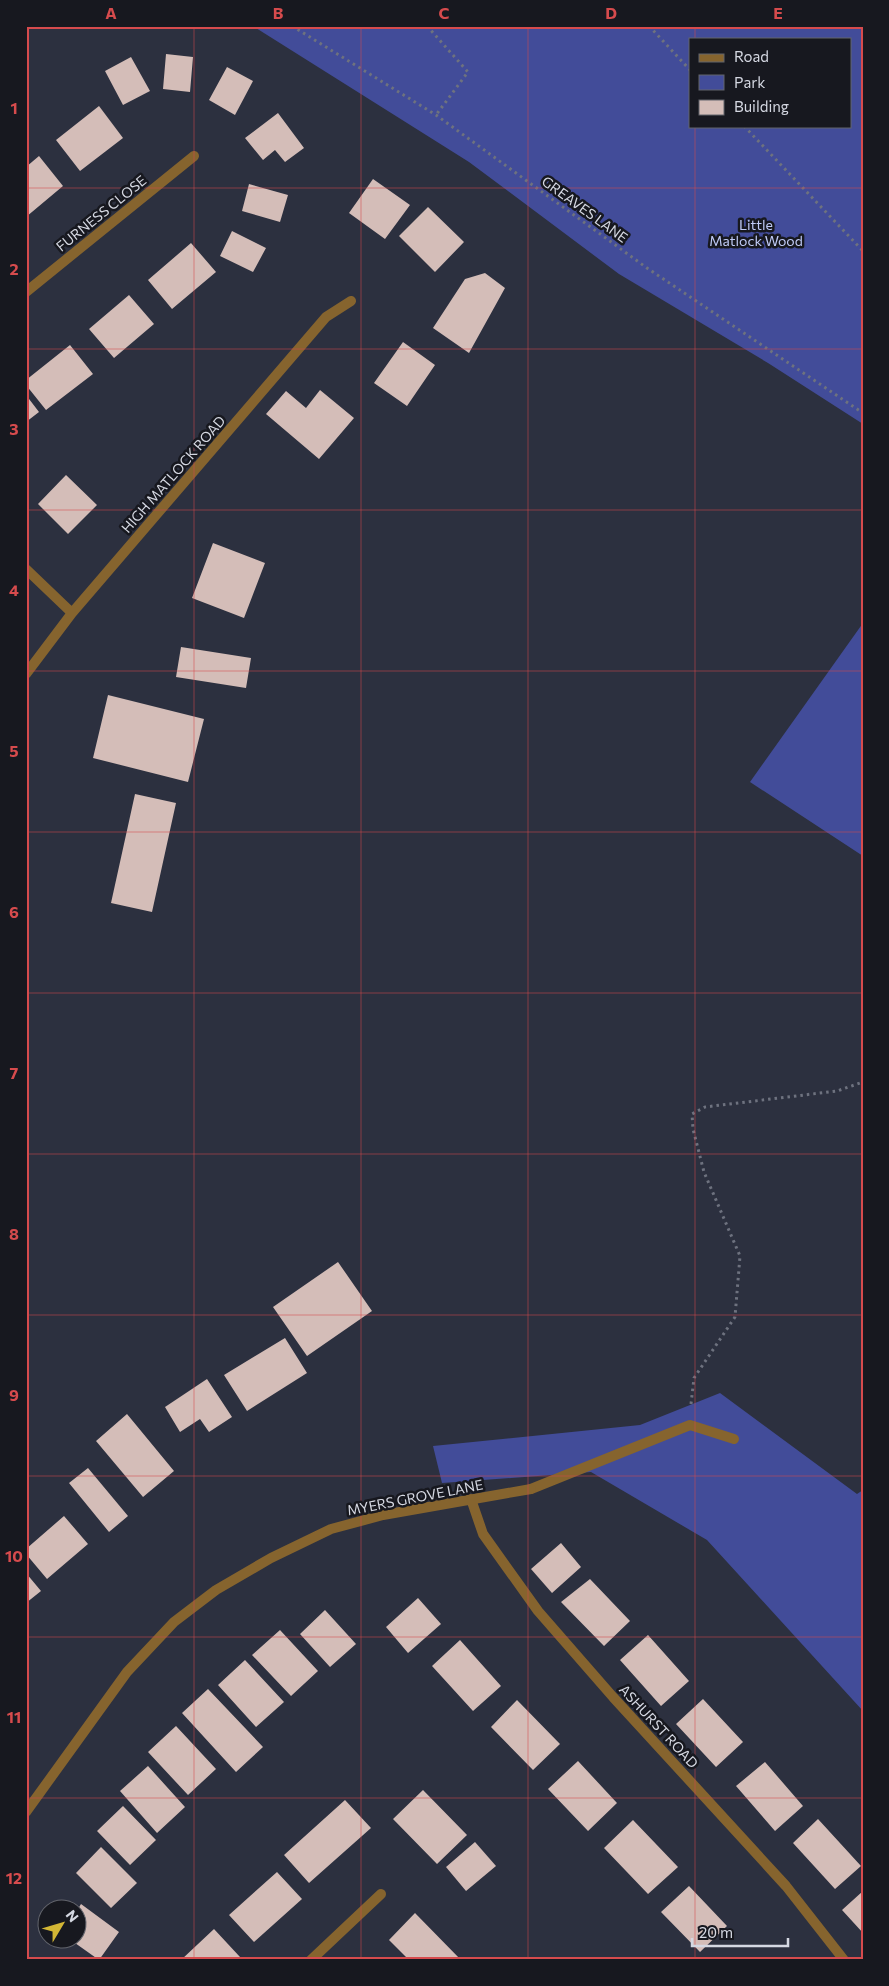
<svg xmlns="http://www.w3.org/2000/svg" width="889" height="1986" font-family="Commissioner,sans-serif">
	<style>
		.green { fill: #424c99; fill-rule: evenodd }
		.building { fill: #d4bdb8 }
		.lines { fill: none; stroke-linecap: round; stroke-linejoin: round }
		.path { stroke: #6e727f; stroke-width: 3; stroke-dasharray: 2.5 4; stroke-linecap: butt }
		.lane { stroke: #86642e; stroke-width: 10 }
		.street { stroke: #86642e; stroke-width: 10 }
		.grid { fill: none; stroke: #d64b4d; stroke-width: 1; stroke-opacity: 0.55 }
		.labels { text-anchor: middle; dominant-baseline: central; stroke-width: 5; stroke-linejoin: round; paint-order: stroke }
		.street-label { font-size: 14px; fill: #d5d8e2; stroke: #17181f }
		.park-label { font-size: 14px; fill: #c0cbf7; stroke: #17181f }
		.neatline { fill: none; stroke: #d64b4d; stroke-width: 2 }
		.grid-label { font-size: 16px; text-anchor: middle; font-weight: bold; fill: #d64b4d }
	</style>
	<rect width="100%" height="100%" fill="#2c303f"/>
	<path class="green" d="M 253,26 L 863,26 L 863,424 L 768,363 L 619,274 L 469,162 ZM 690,39 L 850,39 L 850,126 L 690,126 Z
		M 863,623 L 863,856 L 750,782 Z
		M 720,1393 L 857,1494 L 863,1490 L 863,1711 L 707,1540 L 591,1472 L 442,1483 L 433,1446 L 640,1425 Z"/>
	<path class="building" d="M 166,54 L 193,57 L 190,92 L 163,89 Z
		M 131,57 L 150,91 L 123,105 L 105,71 Z
		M 227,67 L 253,81 L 235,115 L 209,100 Z
		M 99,106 L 123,138 L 80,171 L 56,140 Z
		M 278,113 L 304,148 L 285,162 L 275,150 L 263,160 L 245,138 Z
		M 39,156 L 63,186 L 26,217 L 26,167 Z
		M 373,179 L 410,205 L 385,239 L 349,213 Z
		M 249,184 L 288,195 L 280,222 L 242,211 Z
		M 428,207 L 464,242 L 435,272 L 399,236 Z
		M 232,231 L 266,248 L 253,272 L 220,256 Z
		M 191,243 L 216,272 L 172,309 L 148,280 Z
		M 485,273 L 505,288 L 469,353 L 433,328 L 465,279 Z
		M 129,295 L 154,324 L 114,358 L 89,329 Z
		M 403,342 L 435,365 L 407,406 L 374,383 Z
		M 70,345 L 93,374 L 46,410 L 26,385 L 26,380 Z
		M 320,390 L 354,418 L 319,459 L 266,414 L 286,391 L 306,408 Z
		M 26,395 L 39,412 L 26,422 Z
		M 66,475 L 97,505 L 68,534 L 38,504 Z
		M 213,543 L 265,563 L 244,618 L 192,598 Z
		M 181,647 L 251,658 L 246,688 L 176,677 Z
		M 108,695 L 204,719 L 188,782 L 93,758 Z
		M 135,794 L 176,803 L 152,912 L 111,903 Z
		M 338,1262 L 372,1311 L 307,1356 L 273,1307 Z
		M 285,1338 L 307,1373 L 247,1411 L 224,1375 Z
		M 207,1379 L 232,1417 L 209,1432 L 200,1419 L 180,1432 L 165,1407 Z
		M 127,1414 L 174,1471 L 143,1497 L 96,1441 Z
		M 88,1468 L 128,1516 L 109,1532 L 69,1483 Z
		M 64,1516 L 88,1544 L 47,1579 L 26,1554 L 26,1549 Z
		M 561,1543 L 581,1567 L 552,1593 L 531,1569 Z
		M 26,1573 L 41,1591 L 26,1603 Z
		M 590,1579 L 630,1621 L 604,1646 L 561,1602 Z
		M 418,1598 L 441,1624 L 408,1653 L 386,1627 Z
		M 325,1610 L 356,1644 L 330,1667 L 300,1634 Z
		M 280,1630 L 318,1671 L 291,1696 L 252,1655 Z
		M 648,1635 L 689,1681 L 661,1706 L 620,1660 Z
		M 460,1640 L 501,1686 L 473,1711 L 432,1666 Z
		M 245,1660 L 284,1702 L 256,1727 L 218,1685 Z
		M 208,1689 L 263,1747 L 236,1772 L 182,1713 Z
		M 703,1699 L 743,1742 L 716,1767 L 676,1724 Z
		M 517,1700 L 560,1744 L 533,1770 L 491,1727 Z
		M 176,1726 L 216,1769 L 188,1795 L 148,1752 Z
		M 578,1761 L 617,1803 L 588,1831 L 548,1789 Z
		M 765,1762 L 803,1806 L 775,1831 L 736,1786 Z
		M 148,1766 L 185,1807 L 157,1833 L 120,1791 Z
		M 423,1790 L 467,1835 L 437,1864 L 393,1819 Z
		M 345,1800 L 371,1828 L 309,1883 L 284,1855 Z
		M 123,1806 L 156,1840 L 130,1865 L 97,1831 Z
		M 818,1819 L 861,1866 L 835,1889 L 793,1843 Z
		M 633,1820 L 678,1867 L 648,1894 L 604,1848 Z
		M 475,1842 L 496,1866 L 466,1891 L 446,1867 Z
		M 101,1847 L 137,1883 L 111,1908 L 76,1873 Z
		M 277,1872 L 302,1899 L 254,1942 L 229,1915 Z
		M 689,1886 L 727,1926 L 700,1952 L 661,1912 Z
		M 863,1891 L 863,1933 L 842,1910 Z
		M 81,1904 L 119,1932 L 99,1960 L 68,1938 L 78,1938 L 78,1909 Z
		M 415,1913 L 461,1960 L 409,1960 L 389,1940 Z
		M 214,1929 L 240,1957 L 237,1960 L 181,1960 Z"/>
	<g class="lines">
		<path class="path" d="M 292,26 L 436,115 L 647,268 L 863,413
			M 427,26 L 468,72 L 436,115
			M 649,26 L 690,70
			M 744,126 L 863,251
			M 691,1404 L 694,1378 L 735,1317 L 740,1256 L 704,1172 L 693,1129 L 692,1114 L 705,1107 L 837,1091 L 863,1082"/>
		<path class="lane" d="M 531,1489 L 690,1425 L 734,1439"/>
		<path class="street" d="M 26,292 L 194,156
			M 26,569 L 72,613
			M 26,674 L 72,613 L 326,317 L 351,301
			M 471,1499 L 483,1534 L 538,1611 L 613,1697 L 786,1886 L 844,1960
			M 26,1812 L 127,1672 L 174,1622 L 216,1590 L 271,1558 L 331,1529 L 383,1515 L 531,1489
			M 311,1960 L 381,1894"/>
	</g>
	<path class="grid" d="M 194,26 L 194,1960M 361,26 L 361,1960M 528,26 L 528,1960M 695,26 L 695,39M 695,126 L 695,1960M 26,188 L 863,188M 26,349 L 863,349M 26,510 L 863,510M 26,671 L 863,671M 26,832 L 863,832M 26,993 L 863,993M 26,1154 L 863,1154M 26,1315 L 863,1315M 26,1476 L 863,1476M 26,1637 L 863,1637M 26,1798 L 863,1798"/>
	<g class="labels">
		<g class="street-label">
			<text transform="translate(585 209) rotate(36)">GREAVES LANE</text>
			<text transform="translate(101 213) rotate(-39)">FURNESS CLOSE</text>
			<text transform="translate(173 474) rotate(-49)">HIGH MATLOCK ROAD</text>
			<text transform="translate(415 1497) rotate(-11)">MYERS GROVE LANE</text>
			<text transform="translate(659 1726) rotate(47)">ASHURST ROAD</text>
		</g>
		<g class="park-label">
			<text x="756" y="224">Little<tspan x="756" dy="16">Matlock Wood</tspan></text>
		</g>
	</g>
	<rect width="889" height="1986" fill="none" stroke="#17181f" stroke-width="55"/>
	<rect x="689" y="38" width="162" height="90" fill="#17181f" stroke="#63656d"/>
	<rect x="699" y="54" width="25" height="8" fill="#86642e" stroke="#63656d"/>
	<text x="734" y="62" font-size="15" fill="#d5d8e2">Road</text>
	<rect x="699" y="75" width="25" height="15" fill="#424c99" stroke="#63656d"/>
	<text x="734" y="88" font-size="15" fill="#d5d8e2">Park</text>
	<rect x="699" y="100" width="25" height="15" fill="#d4bdb8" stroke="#63656d"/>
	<text x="734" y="112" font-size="15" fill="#d5d8e2">Building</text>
	<g transform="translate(62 1924) rotate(52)"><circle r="24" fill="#17181f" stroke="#63656d"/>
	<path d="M0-4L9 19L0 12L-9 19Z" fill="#d3b635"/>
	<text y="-8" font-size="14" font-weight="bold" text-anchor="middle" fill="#d5d8e2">N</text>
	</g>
	<path d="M692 1938v8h96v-8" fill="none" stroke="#d5d8e2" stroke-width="2.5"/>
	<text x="699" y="1938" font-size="15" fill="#d5d8e2" stroke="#17181f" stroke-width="4" paint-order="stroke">20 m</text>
	<rect x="28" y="28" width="834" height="1930" class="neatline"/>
	<g class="grid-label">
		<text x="111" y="19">A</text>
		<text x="278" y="19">B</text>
		<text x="444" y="19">C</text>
		<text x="611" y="19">D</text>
		<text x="778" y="19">E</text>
		<text x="14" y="114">1</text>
		<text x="14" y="275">2</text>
		<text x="14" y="435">3</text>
		<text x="14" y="596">4</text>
		<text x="14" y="757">5</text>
		<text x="14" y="918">6</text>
		<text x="14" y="1079">7</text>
		<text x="14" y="1240">8</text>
		<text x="14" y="1401">9</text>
		<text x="14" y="1562">10</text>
		<text x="14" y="1723">11</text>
		<text x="14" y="1884">12</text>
	</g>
</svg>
